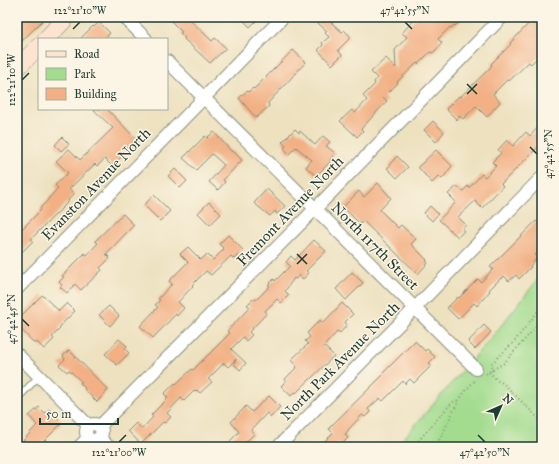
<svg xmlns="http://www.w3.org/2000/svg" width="559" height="464" font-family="'IM FELL Great Primer',serif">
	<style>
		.green { fill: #a3dc8f; stroke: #618c62 }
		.building { fill: #f2b084 }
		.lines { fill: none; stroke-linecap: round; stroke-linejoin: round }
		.lane-casing { stroke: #868f7a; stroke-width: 8 }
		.street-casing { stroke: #868f7a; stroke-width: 14 }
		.secondary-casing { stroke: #868f7a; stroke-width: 18 }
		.path { stroke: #868f7a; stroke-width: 2; stroke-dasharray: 1 3; stroke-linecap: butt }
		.lane { stroke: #fff; stroke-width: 6 }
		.street { stroke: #fff; stroke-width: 12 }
		.secondary { stroke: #fde4d0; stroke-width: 17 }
		.ticks { fill: none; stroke: #1f3d34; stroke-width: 1.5 }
		.labels { text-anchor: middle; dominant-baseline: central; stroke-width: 3; stroke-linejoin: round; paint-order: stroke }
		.street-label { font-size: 15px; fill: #1f3d34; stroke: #fcf5e5 }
		.neatline { fill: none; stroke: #1f3d34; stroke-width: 1.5 }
		.ticks-label { font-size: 10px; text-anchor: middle; fill: #1f3d34 }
	</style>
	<rect width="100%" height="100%" fill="#fcf5e5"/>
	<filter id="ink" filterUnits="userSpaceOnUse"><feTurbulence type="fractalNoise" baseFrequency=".025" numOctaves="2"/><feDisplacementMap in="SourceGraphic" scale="8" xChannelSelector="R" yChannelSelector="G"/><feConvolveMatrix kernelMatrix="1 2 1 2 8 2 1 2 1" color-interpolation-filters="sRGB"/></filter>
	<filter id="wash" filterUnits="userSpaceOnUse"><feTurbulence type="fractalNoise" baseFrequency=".012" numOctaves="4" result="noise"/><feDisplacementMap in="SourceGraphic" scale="16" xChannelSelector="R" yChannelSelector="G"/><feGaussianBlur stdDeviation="0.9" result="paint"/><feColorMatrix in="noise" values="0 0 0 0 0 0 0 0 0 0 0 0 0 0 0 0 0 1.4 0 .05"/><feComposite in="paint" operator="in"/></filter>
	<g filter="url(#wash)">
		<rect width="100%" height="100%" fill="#ede1bf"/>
		<path class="green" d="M 542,274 L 542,447 L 396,447 L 497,331 Z"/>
		<g id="blocks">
			<path class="building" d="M 17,17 L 46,17 L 17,46 Z
				M 167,17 L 187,17 L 212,41 L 215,38 L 226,48 L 210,63 L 184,39 L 185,38 L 180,33 L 182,32 Z
				M 240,17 L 260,17 L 250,27 Z
				M 311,17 L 325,17 L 342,32 L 344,30 L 351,37 L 338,50 L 342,55 L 332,65 L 318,50 L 323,45 L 322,43 L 329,37 L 325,33 L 327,31 Z
				M 417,17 L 465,17 L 455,26 L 454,25 L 451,28 L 450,27 L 438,39 L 442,43 L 435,51 L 432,53 L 430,52 L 418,64 L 417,63 L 397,82 L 398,83 L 383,98 L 387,101 L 361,129 L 363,131 L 357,137 L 340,121 L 352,110 L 355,113 L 367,100 L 363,96 L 375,84 L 374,82 L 377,78 L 371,72 L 386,58 L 396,68 L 395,50 L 407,37 L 402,33 Z
				M 534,18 L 542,26 L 542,53 L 531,64 L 529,62 L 509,81 L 507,80 L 493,94 L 500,102 L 487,117 L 476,106 L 463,119 L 460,116 L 457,120 L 446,109 L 459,96 L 460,97 L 490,68 L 492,65 L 491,64 L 511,44 L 510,43 Z
				M 99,22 L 110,33 L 104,39 L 80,39 L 93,26 L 94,27 Z
				M 293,50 L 306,62 L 268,103 L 269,106 L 256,118 L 239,98 L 247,91 L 248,92 L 253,88 L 254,89 Z
				M 93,109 L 107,109 L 138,141 L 112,166 L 105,159 L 97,166 L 95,164 L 69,189 L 74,194 L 68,200 L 69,201 L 31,239 L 33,241 L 22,252 L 17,248 L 17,234 L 40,211 L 41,207 L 48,200 L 48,199 L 58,188 L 55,185 L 68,173 L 56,161 L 69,149 L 80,160 L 113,128 Z
				M 433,121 L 444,132 L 436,142 L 424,130 Z
				M 542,123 L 542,143 L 501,184 L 503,186 L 482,208 L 475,201 L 458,217 L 466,225 L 462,229 L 464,231 L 458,237 L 439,220 L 456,202 L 448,194 L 457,186 L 463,191 L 468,186 L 469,188 L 482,174 L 485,177 L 496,166 L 492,162 L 501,153 L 498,150 L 507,140 L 513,146 L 526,132 L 530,136 Z
				M 295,129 L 299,133 L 300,131 L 315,145 L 323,136 L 330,142 L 326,146 L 335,153 L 330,160 L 331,161 L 316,176 L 306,167 L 312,160 L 296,147 L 289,154 L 284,148 L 286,146 L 282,142 Z
				M 214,132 L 232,152 L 233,151 L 242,160 L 223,180 L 225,182 L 218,190 L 209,182 L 224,165 L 212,154 L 196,170 L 183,158 L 205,136 L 207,138 L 209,136 Z
				M 62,137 L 69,144 L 61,151 L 55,145 Z
				M 436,150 L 452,166 L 442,179 L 439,176 L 432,183 L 418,167 Z
				M 397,156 L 408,167 L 397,178 L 387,168 L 391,165 L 390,164 Z
				M 175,169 L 187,181 L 180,188 L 168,176 Z
				M 378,183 L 391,198 L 380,210 L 398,228 L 401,225 L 416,239 L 411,244 L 427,260 L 426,261 L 428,263 L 418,274 L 363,221 L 360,224 L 343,207 L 359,191 L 364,197 Z
				M 267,189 L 285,206 L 277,214 L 275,211 L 270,216 L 254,203 Z
				M 154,195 L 170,211 L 160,221 L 144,205 Z
				M 209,202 L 221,214 L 210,225 L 198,213 Z
				M 430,206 L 438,214 L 432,221 L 424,213 Z
				M 123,214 L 134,225 L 106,254 L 110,258 L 100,268 L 102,270 L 81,290 L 75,284 L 67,293 L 60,287 L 62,285 L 59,282 L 64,277 L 62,276 L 85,253 L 87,255 L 98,243 L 95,241 Z
				M 536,221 L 542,226 L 542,248 L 535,255 L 537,258 L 530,266 L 531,267 L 519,279 L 516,275 L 509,281 L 504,276 L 502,279 L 501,278 L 489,290 L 490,291 L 477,306 L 474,303 L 458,319 L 447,308 L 458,297 L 459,298 L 478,279 L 481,282 L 493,269 L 490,267 Z
				M 228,235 L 243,250 L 234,259 L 231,256 L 211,275 L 206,271 L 192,285 L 193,286 L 178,302 L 184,308 L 177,316 L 176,314 L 153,338 L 140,326 L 158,307 L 155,305 L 160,300 L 158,299 L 172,284 L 169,281 L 188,262 L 180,254 L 188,247 L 201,260 L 207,254 L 213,260 L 224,249 L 219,244 Z
				M 314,240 L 326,251 L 306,271 L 309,273 L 303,279 L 299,275 L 296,279 L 294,278 L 285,291 L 289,295 L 281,303 L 277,299 L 265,311 L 267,313 L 249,332 L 252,335 L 246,341 L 243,337 L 231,349 L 246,363 L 240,370 L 234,364 L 236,359 L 228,367 L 224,363 L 208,379 L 212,382 L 200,393 L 197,390 L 196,391 L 195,390 L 184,401 L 181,398 L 167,413 L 171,417 L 165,423 L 163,422 L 141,444 L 128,431 L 136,423 L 142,429 L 153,417 L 151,415 L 168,398 L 164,394 L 175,383 L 176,384 L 192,369 L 193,370 L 230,333 L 227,331 L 250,307 L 247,305 L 253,299 L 255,300 L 258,298 L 270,286 L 268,285 L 274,279 L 275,281 L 290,266 L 286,262 L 291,256 L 295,260 Z
				M 352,272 L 363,283 L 346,300 L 336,289 Z
				M 42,295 L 59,311 L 67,303 L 75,311 L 64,322 L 59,328 L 60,329 L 52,337 L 54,339 L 44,349 L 37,342 L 35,344 L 17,325 L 17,320 Z
				M 342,303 L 353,314 L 345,322 L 347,325 L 340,333 L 338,331 L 324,346 L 334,356 L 296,393 L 295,392 L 291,396 L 281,386 L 286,381 L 285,379 L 297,367 L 291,360 L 308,344 L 305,341 L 310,337 L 307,333 L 320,320 L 323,323 Z
				M 109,306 L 119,316 L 110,326 L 99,315 Z
				M 484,325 L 491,332 L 475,349 L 468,342 Z
				M 119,339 L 127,346 L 125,349 L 129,353 L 117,365 L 105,354 Z
				M 415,341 L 425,351 L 427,349 L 435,357 L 429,363 L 431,366 L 414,383 L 410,379 L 405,384 L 403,381 L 383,401 L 380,398 L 368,409 L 370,412 L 365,417 L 362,415 L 348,430 L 348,431 L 345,434 L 348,438 L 341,445 L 338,442 L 333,447 L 319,447 L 333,433 L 329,429 L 330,427 L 383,375 L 382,374 Z
				M 69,350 L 108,390 L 97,402 L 84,389 L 85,388 L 80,383 L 82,382 L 69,370 L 67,372 L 59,365 L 65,359 L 63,356 Z
				M 269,396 L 280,407 L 271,417 L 267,413 L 251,430 L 254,434 L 241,447 L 224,447 L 239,432 L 231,422 L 246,406 L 252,412 Z
				M 39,407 L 45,413 L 49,409 L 62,423 L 38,447 L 27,447 L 22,442 L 37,425 L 29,416 Z"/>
		</g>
	</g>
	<g filter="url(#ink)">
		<use href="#blocks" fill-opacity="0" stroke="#868f7a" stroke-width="1"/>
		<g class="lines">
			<defs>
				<path id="lane" d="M 17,399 L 39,376"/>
				<path id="street" d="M 124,17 L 146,39
					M 167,61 L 476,369
					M 17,289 L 283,17
					M 17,354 L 89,426
					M86 432a8 8 0 1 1 16 0a8 8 0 1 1-16 0Z
					M 99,427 L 316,208 L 502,17
					M 99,437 L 109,447
					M 79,447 L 88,438
					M 278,447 L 415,308 L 542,177"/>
				<path id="secondary" d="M 46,39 L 67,17
					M 17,68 L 39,46"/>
			</defs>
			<use href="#lane" class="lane-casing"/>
			<use href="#street" class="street-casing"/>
			<use href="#secondary" class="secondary-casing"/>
			<path class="path" d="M 492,371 L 491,364 L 514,342 L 542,306
				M 489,372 L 498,381 L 503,383 L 542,422
				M 486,374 L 504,363 L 542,320
				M 413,447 L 448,407 L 453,402 L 459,400
				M 435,447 C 449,426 455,397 476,380"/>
			<use href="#lane" class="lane"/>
			<use href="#street" class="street"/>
			<use href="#secondary" class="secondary"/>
		</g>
	</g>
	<path class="ticks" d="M 405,22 L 412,29M 73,29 L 80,22M 22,80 L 29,73M 467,84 L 477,94M 467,94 L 477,84M 530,147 L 537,154M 297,254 L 307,264M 297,264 L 307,254M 22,319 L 29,326M 478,435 L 485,442M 119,442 L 126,435"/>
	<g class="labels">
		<g class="street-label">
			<text transform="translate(96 184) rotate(-46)">Evanston Avenue North</text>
			<text transform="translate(290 211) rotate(-46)">Fremont Avenue North</text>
			<text transform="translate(375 246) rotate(45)">North 117th Street</text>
			<text transform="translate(340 361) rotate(-45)">North Park Avenue North</text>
		</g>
	</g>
	<rect width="559" height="464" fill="none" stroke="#fcf5e5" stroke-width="44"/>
	<rect x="38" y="38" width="130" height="72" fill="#fcf5e5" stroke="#a4ab9e"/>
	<rect x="46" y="51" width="20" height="6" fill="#fde4d0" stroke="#a4ab9e"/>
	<text x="74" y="58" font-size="12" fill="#1f3d34">Road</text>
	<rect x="46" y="68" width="20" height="12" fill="#a3dc8f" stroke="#a4ab9e"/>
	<text x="74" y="78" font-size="12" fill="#1f3d34">Park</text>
	<rect x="46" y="88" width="20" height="12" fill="#f2b084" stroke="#a4ab9e"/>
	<text x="74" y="98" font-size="12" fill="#1f3d34">Building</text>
	<g transform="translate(501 406) rotate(45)" stroke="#fcf5e5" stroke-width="3" paint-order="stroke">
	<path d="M0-3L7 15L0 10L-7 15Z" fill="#1f3d34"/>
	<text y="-6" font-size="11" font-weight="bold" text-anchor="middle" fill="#1f3d34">N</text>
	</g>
	<path d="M40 418v6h78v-6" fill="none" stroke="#1f3d34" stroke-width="2"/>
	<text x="46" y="418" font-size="12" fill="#1f3d34" stroke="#fcf5e5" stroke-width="3" paint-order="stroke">50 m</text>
	<rect x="22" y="22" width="515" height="420" class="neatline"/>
	<g class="ticks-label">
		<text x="80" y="14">122°21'10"W</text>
		<text x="405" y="14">47°42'55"N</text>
		<text transform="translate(11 80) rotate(-90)" y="4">122°21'10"W</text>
		<text transform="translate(548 154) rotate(-90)" y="4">47°42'55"N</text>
		<text transform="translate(11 319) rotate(-90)" y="4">47°42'45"N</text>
		<text x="119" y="456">122°21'00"W</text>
		<text x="485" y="456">47°42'50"N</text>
	</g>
</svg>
